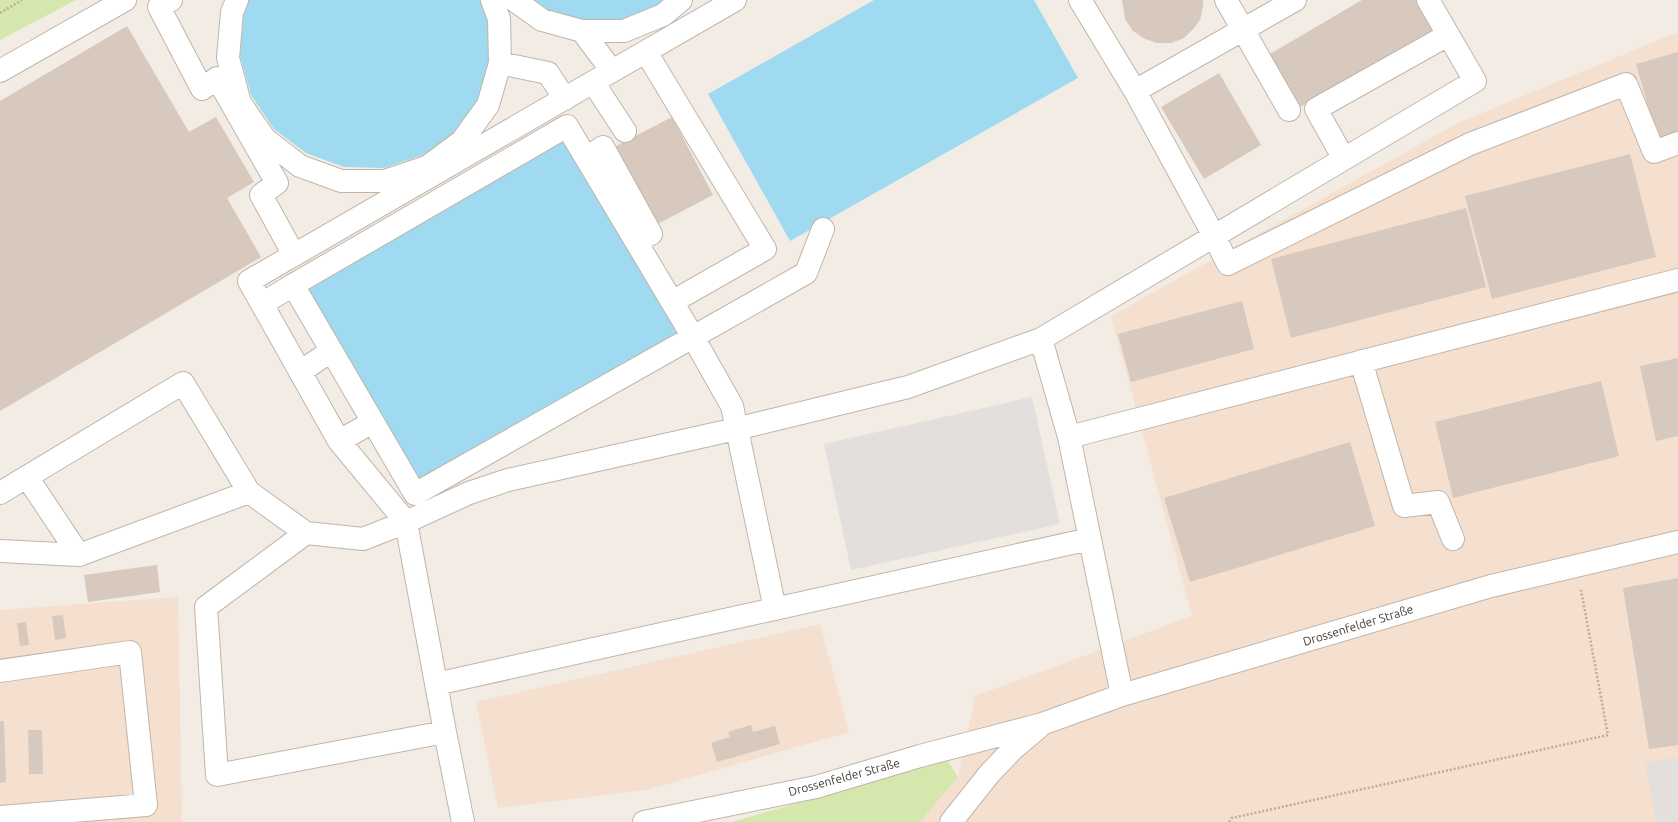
<svg xmlns="http://www.w3.org/2000/svg" width="1678" height="822" font-family="Ubuntu,sans-serif">
	<style>
		.commercial { fill: #f5dfcf }
		.green { fill: #d5e7ac }
		.parking { fill: #e3dfdd }
		.water { fill: #9fdaf0 }
		.building { fill: #d7c9bd }
		.lines { fill: none; stroke-linecap: round; stroke-linejoin: round }
		.minor-casing { stroke: #c0b5aa; stroke-width: 24 }
		.path { stroke: #bfac98; stroke-width: 2.5; stroke-dasharray: 2 2; stroke-linecap: butt }
		.minor { stroke: #fff; stroke-width: 22 }
		.labels { text-anchor: middle; dominant-baseline: central; stroke-width: 3; stroke-linejoin: round; paint-order: stroke }
		.street-label { font-size: 12px; fill: #443c34; stroke: #fff }
	</style>
	<rect width="100%" height="100%" fill="#f2ece4"/>
	<path class="commercial" d="M 1678,32 L 1678,822 L 920,822 L 958,777 L 975,696 L 1192,616 L 1111,316 L 1458,123 Z
		M 178,597 L 182,822 L 0,822 L 0,610 Z
		M 820,624 L 849,732 L 646,790 L 498,808 L 476,702 Z"/>
	<path class="green" d="M 0,0 L 76,0 L 0,40 Z
		M 929,759 L 948,761 L 958,777 L 920,822 L 732,822 L 871,782 Z"/>
	<path class="parking" d="M 1032,397 L 1060,524 L 851,570 L 824,444 Z
		M 1678,757 L 1678,822 L 1656,822 L 1645,763 Z"/>
	<path class="water" d="M 248,0 L 485,0 L 491,17 L 492,61 L 479,99 L 456,132 L 423,155 L 384,168 L 344,167 L 306,153 L 274,129 L 251,95 L 240,56 L 243,13 Z
		M 523,0 L 671,0 L 622,24 L 583,26 Z
		M 874,0 L 1034,0 L 1078,78 L 790,241 L 708,94 Z
		M 562,135 L 678,332 L 416,486 L 301,289 Z"/>
	<path class="building" d="M 1122,0 L 1203,0 L 1203,6 L 1200,20 L 1194,28 L 1184,38 L 1171,43 L 1157,43 L 1145,39 L 1133,31 L 1125,19 Z
		M 1362,0 L 1425,0 L 1440,26 L 1300,107 L 1270,54 Z
		M 127,26 L 189,132 L 216,117 L 254,182 L 227,198 L 261,257 L 0,411 L 0,101 Z
		M 1678,52 L 1678,135 L 1658,140 L 1636,64 Z
		M 1219,73 L 1261,145 L 1204,179 L 1161,107 Z
		M 672,117 L 713,195 L 650,228 L 610,149 Z
		M 1630,154 L 1656,257 L 1492,299 L 1465,196 Z
		M 1466,208 L 1486,287 L 1291,338 L 1271,259 Z
		M 1242,301 L 1254,349 L 1131,382 L 1118,334 Z
		M 1678,358 L 1678,436 L 1656,441 L 1640,366 Z
		M 1601,381 L 1619,456 L 1453,498 L 1435,422 Z
		M 1350,442 L 1375,526 L 1190,582 L 1164,498 Z
		M 157,565 L 160,592 L 88,602 L 84,575 Z
		M 1678,578 L 1678,745 L 1649,749 L 1623,588 Z
		M 63,615 L 66,638 L 55,640 L 52,616 Z
		M 26,622 L 29,645 L 20,646 L 17,623 Z
		M 0,721 L 4,721 L 6,782 L 0,783 Z
		M 751,725 L 753,732 L 775,726 L 780,744 L 717,762 L 711,743 L 730,737 L 728,732 Z
		M 28,730 L 42,730 L 43,774 L 29,774 Z"/>
	<g class="lines">
		<defs>
			<path id="minor" d="M 171,0 L 159,7 L 202,89 L 217,78 L 277,183 L 261,195 L 294,255
				M 237,0 L 232,12 L 228,58 L 240,103 L 265,139 L 300,166 L 341,181 L 385,181 L 427,167 L 462,141 L 488,105 L 500,63 L 499,19 L 492,0
				M 514,0 L 542,20 L 582,31 L 624,31 L 663,15 L 681,0
				M 735,0 L 249,281 L 339,441 L 406,522 L 363,539 L 306,533 L 206,607 L 217,775 L 445,732 L 406,522 L 469,493 L 508,480 L 736,429 L 908,387 L 1041,339 L 1069,437
				M 1080,0 L 1135,91 L 1295,0
				M 1226,0 L 1289,110
				M 582,31 L 612,71
				M 646,52 L 765,249 L 672,302
				M 500,63 L 548,73 L 565,99
				M 0,71 L 125,0
				M 593,82 L 625,131
				M 1135,91 L 1214,236 L 1228,264 L 1470,144 L 1626,84 L 1654,152 L 1678,143
				M 567,126 L 693,337 L 415,494 L 293,285 Z
				M 586,158 L 603,147 L 651,234 L 636,241
				M 1344,159 L 1316,109 L 1448,35
				M 262,304 L 293,285
				M 1041,339 L 1475,81 L 1428,0
				M 1361,361 L 1404,506 L 1438,502 L 1453,539
				M 300,372 L 331,351
				M 339,441 L 373,422
				M 27,477 L 79,555
				M 0,493 L 183,383 L 249,492 L 306,533
				M 0,551 L 79,555 L 249,492
				M 775,609 L 732,406 L 693,337 L 806,273 L 823,229
				M 0,671 L 130,652 L 146,805 L 0,817
				M 436,684 L 1090,539
				M 1122,695 L 1069,437 L 1678,280
				M 445,732 L 463,822
				M 644,822 L 816,787 L 920,756 L 1042,724 L 1122,695 L 1491,586 L 1678,542
				M 951,822 L 990,773 L 1014,748 L 1038,728"/>
		</defs>
		<use href="#minor" class="minor-casing"/>
		<path class="path" d="M 0,13 L 22,0
			M 1229,822 L 1232,818 L 1608,735 L 1581,590"/>
		<use href="#minor" class="minor"/>
	</g>
	<g class="labels">
		<g class="street-label">
			<text transform="translate(1358 625) rotate(-17)">Drossenfelder Straße</text>
			<text transform="translate(844 777) rotate(-15)">Drossenfelder Straße</text>
		</g>
	</g>
</svg>
